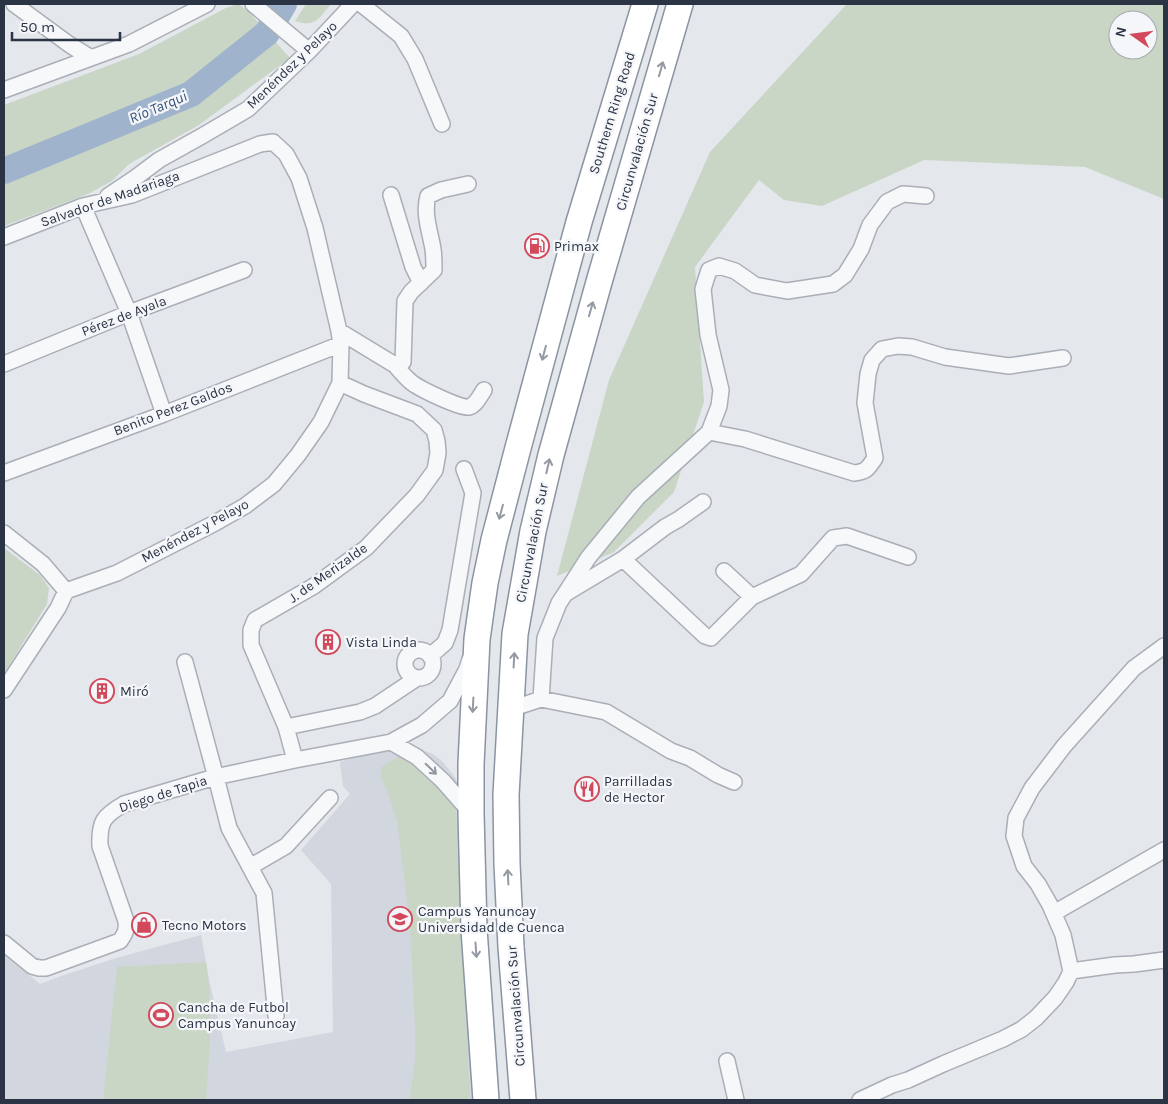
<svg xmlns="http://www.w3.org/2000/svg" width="1168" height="1104" font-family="Karla,sans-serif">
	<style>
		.built { fill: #d2d6de }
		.green { fill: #c9d6c5; fill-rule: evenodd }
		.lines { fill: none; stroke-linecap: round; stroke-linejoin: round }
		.river { stroke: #9fb4cc; stroke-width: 26 }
		.minor-casing { stroke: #a9aeb7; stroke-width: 18 }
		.trunk-casing { stroke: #8b94a3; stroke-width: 28 }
		.minor { stroke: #f7f8fa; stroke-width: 15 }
		.trunk { stroke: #fff; stroke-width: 25 }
		.oneway { stroke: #959aa2 }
		.oneway2 { stroke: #9196a0 }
		.labels { text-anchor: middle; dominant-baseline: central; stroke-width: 4.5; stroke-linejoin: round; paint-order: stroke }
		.street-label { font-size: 14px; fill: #2b3445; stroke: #f4f6f9 }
		.poi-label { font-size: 14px; fill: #2b3445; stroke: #f4f6f9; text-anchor: start }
		.water-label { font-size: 15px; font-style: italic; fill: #34527a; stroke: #f4f6f9 }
	</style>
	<rect width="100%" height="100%" fill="#e4e7ec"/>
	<path class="built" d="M 400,745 L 414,747 L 433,754 L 442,761 L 455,777 L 461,792 L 478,1100 L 4,1100 L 4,954 L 40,984 L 61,976 L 116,958 L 201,935 L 210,984 L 226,1052 L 333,1032 L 331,884 L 301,850 L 350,794 L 343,786 L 340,762 L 386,747 Z"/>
	<path class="green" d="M 238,4 L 247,10 L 290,58 L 199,125 L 129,164 L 112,181 L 88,194 L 4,226 L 4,105 L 139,54 L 226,8 Z
		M 306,4 L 331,4 C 319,18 316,28 295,21 Z
		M 847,4 L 1164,4 L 1164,199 L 1085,167 L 924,160 L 822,206 L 784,200 L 759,180 L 695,267 L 704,402 L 674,492 L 614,552 L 557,576 L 609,380 L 710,152 ZM 1118,20 L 1148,20 L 1148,50 L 1118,50 Z
		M 4,548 L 40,575 L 49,588 L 47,604 L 4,674 Z
		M 401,755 L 427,760 L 455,795 L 470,1100 L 409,1100 L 415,1061 L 415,1026 L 410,924 L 397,821 L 388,793 L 381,777 L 381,767 Z
		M 206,962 C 214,1009 209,1053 206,1100 L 103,1100 L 117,967 Z"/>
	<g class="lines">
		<path class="river" d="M 4,171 L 191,94 L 267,33 L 284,4"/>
		<defs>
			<path id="minor" d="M 14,4 L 70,45 L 91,58
				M 253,4 L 309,51
				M 361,4 L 401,36 L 415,59 L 442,124
				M 4,90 L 129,44 L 207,4
				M 391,195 L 413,267 L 421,283
				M 108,196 L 135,178 L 159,160 L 202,136 L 248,109 L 309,51 L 353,4
				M 83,206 L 129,313 L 164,414
				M 4,237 L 83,206 L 132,195 L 260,144 L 273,142 L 286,154 L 299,178 L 315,228 L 339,331 L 341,344 L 340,383 L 321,422 L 298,455 L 274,484 L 245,506 L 215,523 L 117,573 L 66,591 L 58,608 L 4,690
				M 339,331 L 395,365 L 399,365 L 403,362 L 405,301 L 411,292 L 434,270 C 434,263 434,256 433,249 C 430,231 423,214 428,196 L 441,190 L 468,184
				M 4,364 L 129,313 L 244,270
				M 395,365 C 400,371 405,377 411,382 C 418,388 461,409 469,407 C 476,405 480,396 484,390
				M 709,432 L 745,439 L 854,473 C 867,472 868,468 875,458 L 865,403 L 868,374 L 872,360 L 882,349 L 898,346 L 912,347 L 945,357 L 1009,366 L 1063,358
				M 4,473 L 164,414 L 341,344
				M 4,533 L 43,564 L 66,591
				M 623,559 L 705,636 L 711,638 L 752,597 L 801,574 L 833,538 L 847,536 L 908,557
				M 724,571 L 752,597
				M 568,592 L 623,559 L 665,527 L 679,519 L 703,502
				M405 664a14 14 0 1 1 28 0a14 14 0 1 1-28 0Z
				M 430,656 L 445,643 L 450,630 L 473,493 L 464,469
				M 185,662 L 218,785 L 229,828 L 264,893 L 276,1016
				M 541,699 L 606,712 L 671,751 L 690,758 L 718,775 L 734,782
				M 511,709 L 541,699 L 545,638 L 559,603 L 565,594 L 588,558 L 638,497 L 709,432 L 719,406 L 721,390 L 708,335 L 703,289 L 709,270 L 719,266 L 735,271 L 755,285 L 787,291 L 833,284 L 845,275 L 861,249 L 870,225 L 887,202 L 903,194 L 926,196
				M 286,727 L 360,712 L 375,706 L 417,678
				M 391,742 L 417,757 L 443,781 L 471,813
				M 295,760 L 286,727 L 251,645 L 251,630 L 255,620 L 314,586 L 366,548 L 417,495 L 435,470 L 438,453 L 437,441 L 434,430 L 417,414 L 364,394 L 340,383
				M 250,867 L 286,846 L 330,798
				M 1054,913 L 1164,850
				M 4,943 L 32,966 L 39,968 L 46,968 L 120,941 C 125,934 127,930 126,921 L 100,846 C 99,822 103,816 124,804 L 215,777 L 295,760 L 391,742 L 422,725 L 450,701 L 467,669 L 470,659
				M 1071,971 L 1115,965 L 1134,964 L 1164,960
				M 727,1061 L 736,1100
				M 860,1100 L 892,1085 L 908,1080 L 943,1064 L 1003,1039 L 1022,1029 L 1036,1018 L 1055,998 L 1066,982 L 1071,971 L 1063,935 L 1050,905 L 1038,884 L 1024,866 L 1014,836 L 1016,818 L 1032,788 L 1064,746 L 1134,668 L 1164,646"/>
			<path id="trunk" d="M 486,1100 L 474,929 L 471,814 L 471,764 L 477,639 L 485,583 L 494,540 L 518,448 L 579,222 L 645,4
				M 523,1100 L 511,947 L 507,864 L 506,795 L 515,634 L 533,531 L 551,455 L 599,282 L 680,4"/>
		</defs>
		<use href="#minor" class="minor-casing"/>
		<use href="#trunk" class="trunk-casing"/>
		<use href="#minor" class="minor"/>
		<use href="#trunk" class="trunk"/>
	</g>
	<defs><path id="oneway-shaft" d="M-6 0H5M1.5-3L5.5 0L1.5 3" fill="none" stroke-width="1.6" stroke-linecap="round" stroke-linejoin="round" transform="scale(1.25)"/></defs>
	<g class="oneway">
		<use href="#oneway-shaft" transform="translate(661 69) rotate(-74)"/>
		<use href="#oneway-shaft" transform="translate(591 309) rotate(-74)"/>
		<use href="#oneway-shaft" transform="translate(544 353) rotate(105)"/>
		<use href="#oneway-shaft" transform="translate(548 466) rotate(-77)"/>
		<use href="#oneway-shaft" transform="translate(501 512) rotate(105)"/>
		<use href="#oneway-shaft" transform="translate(514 660) rotate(-87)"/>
		<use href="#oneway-shaft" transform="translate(473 705) rotate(93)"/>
		<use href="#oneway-shaft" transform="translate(508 877) rotate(-93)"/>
		<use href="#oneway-shaft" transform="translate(476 950) rotate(86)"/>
	</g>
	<use class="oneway2" href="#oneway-shaft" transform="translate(431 769) rotate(44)"/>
	<defs>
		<symbol id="fuel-ring" viewBox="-11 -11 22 22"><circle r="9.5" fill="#f4f6f9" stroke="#d1495b" stroke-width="1.5"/><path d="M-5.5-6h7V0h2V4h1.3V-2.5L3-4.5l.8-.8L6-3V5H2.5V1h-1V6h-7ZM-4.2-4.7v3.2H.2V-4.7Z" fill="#d1495b"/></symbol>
		<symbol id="building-ring" viewBox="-11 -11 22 22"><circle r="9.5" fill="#f4f6f9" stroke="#d1495b" stroke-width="1.5"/><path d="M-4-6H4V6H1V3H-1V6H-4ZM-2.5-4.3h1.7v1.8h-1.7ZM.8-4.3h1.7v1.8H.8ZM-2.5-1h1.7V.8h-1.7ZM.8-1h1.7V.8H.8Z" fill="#d1495b"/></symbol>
		<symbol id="restaurant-ring" viewBox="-11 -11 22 22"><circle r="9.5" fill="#f4f6f9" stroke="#d1495b" stroke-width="1.5"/><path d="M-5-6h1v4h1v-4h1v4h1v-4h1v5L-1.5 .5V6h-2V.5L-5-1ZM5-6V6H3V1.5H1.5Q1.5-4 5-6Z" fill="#d1495b"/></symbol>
		<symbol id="university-ring" viewBox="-11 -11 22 22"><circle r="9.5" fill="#f4f6f9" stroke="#d1495b" stroke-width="1.5"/><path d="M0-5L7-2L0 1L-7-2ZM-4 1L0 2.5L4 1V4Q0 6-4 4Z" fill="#d1495b"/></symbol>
		<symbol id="shop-ring" viewBox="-11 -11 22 22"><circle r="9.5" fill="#f4f6f9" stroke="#d1495b" stroke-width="1.5"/><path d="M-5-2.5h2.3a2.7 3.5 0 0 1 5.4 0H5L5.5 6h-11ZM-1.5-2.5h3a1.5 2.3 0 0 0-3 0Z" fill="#d1495b"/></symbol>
		<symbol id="stadium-ring" viewBox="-11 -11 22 22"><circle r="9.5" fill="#f4f6f9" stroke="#d1495b" stroke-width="1.5"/><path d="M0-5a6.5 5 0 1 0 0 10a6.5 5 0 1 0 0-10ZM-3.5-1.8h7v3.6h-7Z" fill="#d1495b"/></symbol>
	</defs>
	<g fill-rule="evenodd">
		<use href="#fuel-ring" x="523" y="232" width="28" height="28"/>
		<use href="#building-ring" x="314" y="628" width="28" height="28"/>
		<use href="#building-ring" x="88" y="677" width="28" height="28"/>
		<use href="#restaurant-ring" x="573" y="775" width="28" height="28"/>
		<use href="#university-ring" x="386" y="905" width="28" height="28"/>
		<use href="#shop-ring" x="130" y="911" width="28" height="28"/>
		<use href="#stadium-ring" x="147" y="1001" width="28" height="28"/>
	</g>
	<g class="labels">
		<g class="street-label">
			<text transform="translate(292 65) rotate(-44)">Menéndez y Pelayo</text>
			<text transform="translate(612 113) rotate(-73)">Southern Ring Road</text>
			<text transform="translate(637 152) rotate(-74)">Circunvalación Sur</text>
			<text transform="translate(110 199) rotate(-19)">Salvador de Madariaga</text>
			<text transform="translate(124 316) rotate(-21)">Pérez de Ayala</text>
			<text transform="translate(173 409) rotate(-21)">Benito Perez Galdos</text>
			<text transform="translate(195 531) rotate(-28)">Menéndez y Pelayo</text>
			<text transform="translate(532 543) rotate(-79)">Circunvalación Sur</text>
			<text transform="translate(328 573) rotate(-35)">J. de Merizalde</text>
			<text transform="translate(163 794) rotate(-18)">Diego de Tapia</text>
			<text transform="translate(516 1006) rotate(-94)">Circunvalación Sur</text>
		</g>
		<g class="poi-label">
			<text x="554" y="246">Primax</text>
			<text x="346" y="642">Vista Linda</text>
			<text x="120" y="691">Miró</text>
			<text x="604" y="781">Parrilladas<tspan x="604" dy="16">de Hector</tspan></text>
			<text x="418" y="911">Campus Yanuncay<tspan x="418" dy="16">Universidad de Cuenca</tspan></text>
			<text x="162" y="925">Tecno Motors</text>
			<text x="178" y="1007">Cancha de Futbol<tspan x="178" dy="16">Campus Yanuncay</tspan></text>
		</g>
		<g class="water-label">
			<text transform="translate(158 107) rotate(-23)">Río Tarqui</text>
		</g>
	</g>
	<rect width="1168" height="1104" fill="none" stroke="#2b3445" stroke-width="10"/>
	<g transform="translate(1133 35) rotate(284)"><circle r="24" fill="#f4f6f9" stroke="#a4a8b1"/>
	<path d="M0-4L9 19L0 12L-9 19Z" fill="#d1495b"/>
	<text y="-8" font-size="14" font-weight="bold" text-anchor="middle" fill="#2b3445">N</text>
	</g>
	<path d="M12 32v8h108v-8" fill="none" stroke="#2b3445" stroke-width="2.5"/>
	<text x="20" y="32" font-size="15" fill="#2b3445" stroke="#f4f6f9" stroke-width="4" paint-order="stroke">50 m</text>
</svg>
